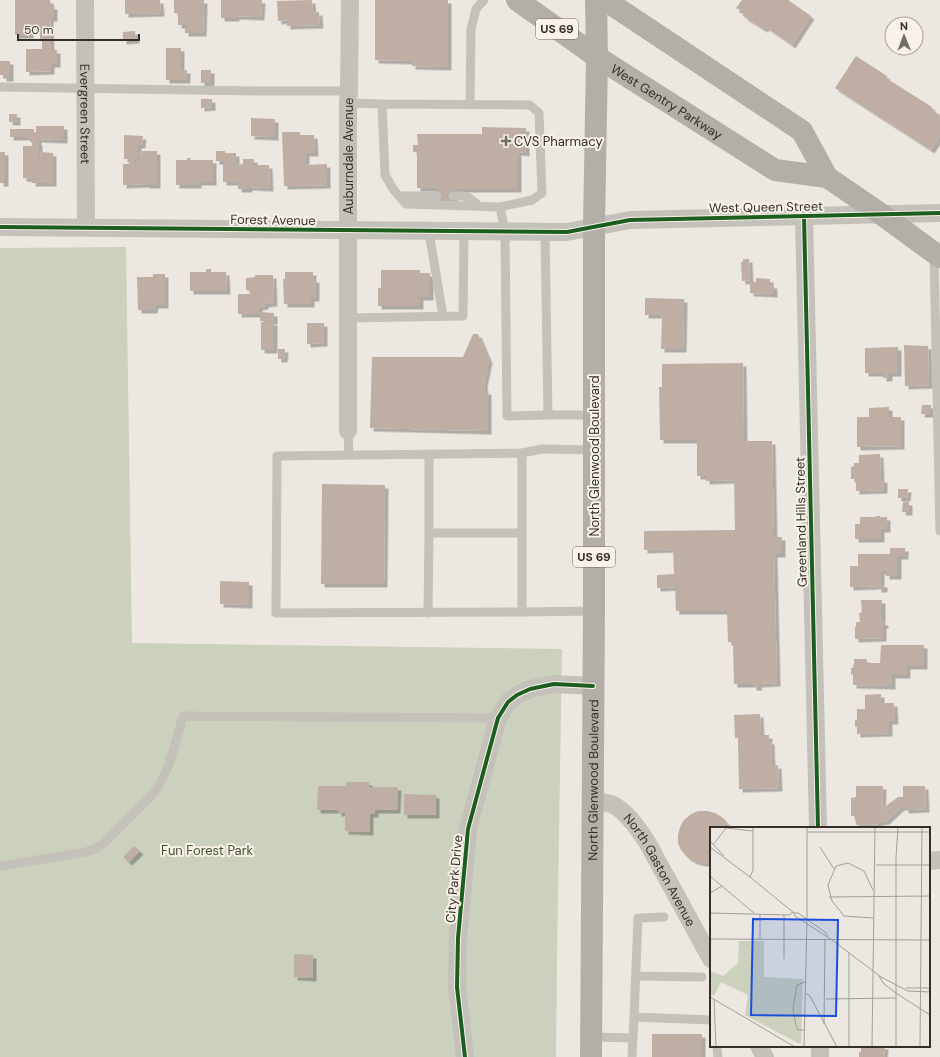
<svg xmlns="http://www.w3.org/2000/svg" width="940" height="1057" font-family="'DM Sans',sans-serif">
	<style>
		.green { fill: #cbd1bc }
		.building { fill: #beaea4; filter: url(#shadow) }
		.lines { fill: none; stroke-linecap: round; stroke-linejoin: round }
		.service { stroke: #c4c0ba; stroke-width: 9 }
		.minor { stroke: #c4c0ba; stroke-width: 18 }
		.primary { stroke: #b4aea9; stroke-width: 22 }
		.cycleway-casing { stroke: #f8f2e9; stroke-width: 6 }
		.cycleway { stroke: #1b5e20; stroke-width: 4 }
		.poi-dot { fill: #756f69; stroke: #f8f2e9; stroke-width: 1.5 }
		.labels { text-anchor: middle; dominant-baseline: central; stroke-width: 4; stroke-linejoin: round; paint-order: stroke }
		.shield { fill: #f8f2e9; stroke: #706963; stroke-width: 1 }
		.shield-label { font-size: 12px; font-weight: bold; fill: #352e29 }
		.street-label { font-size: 13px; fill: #352e29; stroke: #f8f2e9 }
		.poi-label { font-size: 13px; fill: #352e29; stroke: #f8f2e9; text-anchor: start }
		.park-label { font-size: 13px; fill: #41512e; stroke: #f8f2e9 }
		.inset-road { fill: none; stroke: #a39e97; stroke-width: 1 }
		.view { fill: #1d4ed8; fill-opacity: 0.15; stroke: #1d4ed8; stroke-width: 2 }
		.inset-edge { fill: none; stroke: #352e29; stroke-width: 2 }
	</style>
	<defs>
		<filter id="shadow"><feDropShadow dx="3.5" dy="3.5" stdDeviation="0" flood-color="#0004"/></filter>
	</defs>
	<rect width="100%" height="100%" fill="#ece8e1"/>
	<path class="green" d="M 126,247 L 132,643 L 562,649 L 557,958 L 556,1057 L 0,1057 L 0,248 Z"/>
	<path class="building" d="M 15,0 L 50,0 L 51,6 L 54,6 L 54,18 L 50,18 L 51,50 L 57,50 L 57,64 L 51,64 L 51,71 L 26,72 L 26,49 L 42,49 L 42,40 L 40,40 L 40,26 L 30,26 L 30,35 L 15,35 Z
		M 125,0 L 160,0 L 161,13 L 125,14 Z
		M 174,0 L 204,0 L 203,33 L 185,33 L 185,25 L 178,25 L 178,13 L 174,13 Z
		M 221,0 L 262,0 L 261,17 L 236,16 L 236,18 L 221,18 Z
		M 312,0 L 313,13 L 319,12 L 320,25 L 287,26 L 287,20 L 278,21 L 277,1 Z
		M 375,0 L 448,0 L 448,67 L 412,66 L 412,61 L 375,60 Z
		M 742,0 L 788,0 L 811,16 L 792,45 L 766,27 L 764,29 L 744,17 L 746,15 L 743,13 L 742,14 L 739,12 L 740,10 L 736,8 Z
		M 135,31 L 136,40 L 123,41 L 123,32 Z
		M 166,48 L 181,48 L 181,70 L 187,70 L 187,80 L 166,80 Z
		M 856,56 L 887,76 L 886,78 L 932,107 L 931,109 L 940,115 L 940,136 L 931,150 L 835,88 Z
		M 0,61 L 10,61 L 10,78 L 3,78 L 3,75 L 0,75 Z
		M 201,70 L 211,70 L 211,83 L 201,83 Z
		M 201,99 L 212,99 L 212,107 L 201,108 Z
		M 9,114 L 17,114 L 17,122 L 9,122 Z
		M 251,118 L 275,119 L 275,137 L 251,136 Z
		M 36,126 L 64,126 L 64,140 L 38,139 L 38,142 L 39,142 L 39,157 L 40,157 L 41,152 L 53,153 L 53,183 L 32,183 L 32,179 L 23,178 L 23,146 L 32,146 L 32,139 L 27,139 L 27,137 L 10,137 L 10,129 L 34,129 L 34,134 L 36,134 Z
		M 482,127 L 526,128 L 526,153 L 518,152 L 518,189 L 454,189 L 454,203 L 437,203 L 437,188 L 417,188 L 417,152 L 413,152 L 413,145 L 418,145 L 417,134 L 482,134 Z
		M 282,132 L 300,132 L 300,135 L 314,135 L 315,153 L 306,153 L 306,165 L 327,164 L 327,185 L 284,186 Z
		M 124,135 L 143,136 L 142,145 L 138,145 L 138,158 L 134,158 L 134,163 L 136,163 L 136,160 L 140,160 L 141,151 L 157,151 L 157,185 L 146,185 L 146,184 L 123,185 L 123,164 L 129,164 L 129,159 L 124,159 Z
		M 216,151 L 225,151 L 225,153 L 236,153 L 236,165 L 243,164 L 243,159 L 254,159 L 254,165 L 269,165 L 270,188 L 249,187 L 249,189 L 238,189 L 238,182 L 223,182 L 223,161 L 216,161 Z
		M 0,152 L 5,152 L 5,183 L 0,183 Z
		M 187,158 L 191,158 L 190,160 L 213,160 L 213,182 L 198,182 L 198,185 L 176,185 L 176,160 L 187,160 Z
		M 743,259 L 749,259 L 750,280 L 742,281 L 741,262 L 743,262 Z
		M 206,269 L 211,269 L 211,272 L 226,272 L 227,291 L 190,291 L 190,272 L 206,272 Z
		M 381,270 L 420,270 L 420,273 L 430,273 L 430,297 L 420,297 L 420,306 L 378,306 L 378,288 L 381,288 Z
		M 285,272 L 313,272 L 313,279 L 316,279 L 316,298 L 311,298 L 311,304 L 284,304 L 283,279 L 285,279 Z
		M 153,274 L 165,274 L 165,305 L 155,305 L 154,310 L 138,310 L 137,277 L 153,277 Z
		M 255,275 L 273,275 L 274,303 L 265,304 L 265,306 L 259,307 L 259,314 L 238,314 L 238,294 L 250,294 L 250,291 L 246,290 L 246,278 L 255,277 Z
		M 756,278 L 770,279 L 770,285 L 774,285 L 774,294 L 750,293 L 750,282 L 756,282 Z
		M 645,298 L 684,299 L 683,349 L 661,349 L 662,315 L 645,315 Z
		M 260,312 L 274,313 L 274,321 L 260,321 Z
		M 261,322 L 274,322 L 274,350 L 261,350 Z
		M 307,323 L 324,323 L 324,343 L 307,344 Z
		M 473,334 L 478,334 L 489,360 L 484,384 L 485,391 L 488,391 L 488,431 L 370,428 L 372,357 L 463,357 Z
		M 904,345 L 928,346 L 929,385 L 905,386 Z
		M 898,347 L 898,373 L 889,373 L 889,378 L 883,378 L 883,373 L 865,373 L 865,348 Z
		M 278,349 L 285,349 L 284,359 L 278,359 Z
		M 743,363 L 744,441 L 772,441 L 774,537 L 782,537 L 782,554 L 774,554 L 777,683 L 758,684 L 759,687 L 753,687 L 753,684 L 734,684 L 733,642 L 728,642 L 727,611 L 676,611 L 675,587 L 657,588 L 657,575 L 674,574 L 673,549 L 644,550 L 644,531 L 735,530 L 734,480 L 706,481 L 706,476 L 697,476 L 697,440 L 660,440 L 659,387 L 662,387 L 662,364 Z
		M 922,405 L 931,405 L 931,414 L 921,414 Z
		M 889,407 L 889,417 L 901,417 L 901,446 L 857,447 L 857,417 L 869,417 L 869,408 Z
		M 880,454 L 881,479 L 884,479 L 884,490 L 856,491 L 856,479 L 851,479 L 851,467 L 854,466 L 854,463 L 859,463 L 859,455 Z
		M 322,484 L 385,485 L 384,584 L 321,584 Z
		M 898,489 L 908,489 L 907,498 L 898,498 Z
		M 903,502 L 909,502 L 909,512 L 902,512 Z
		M 876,516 L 880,516 L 880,517 L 887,517 L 887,529 L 881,529 L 881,539 L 855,539 L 855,524 L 860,524 L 860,517 L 876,517 Z
		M 890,548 L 905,548 L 905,556 L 898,556 L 898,576 L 886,576 L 886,571 L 881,571 L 881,584 L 884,584 L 884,589 L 878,589 L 878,586 L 850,587 L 850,566 L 858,566 L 858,554 L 890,554 Z
		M 220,581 L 249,582 L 249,605 L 220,604 Z
		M 861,600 L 882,600 L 882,622 L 885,622 L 885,625 L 883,625 L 883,638 L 855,639 L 855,627 L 856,627 L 856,622 L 860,622 L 859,613 L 862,612 Z
		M 881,645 L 924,645 L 924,666 L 907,666 L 907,675 L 892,675 L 892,686 L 853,685 L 853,674 L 851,675 L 851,668 L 853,668 L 853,665 L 854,665 L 854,659 L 867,659 L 867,663 L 880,663 Z
		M 881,694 L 881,703 L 894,703 L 895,721 L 889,721 L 889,733 L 857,734 L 857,727 L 855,727 L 855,720 L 857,720 L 857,709 L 865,709 L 865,695 Z
		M 760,714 L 761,735 L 769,735 L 769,741 L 771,741 L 772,766 L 778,765 L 779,788 L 739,789 L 738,738 L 735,738 L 734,715 Z
		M 346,782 L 369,782 L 369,787 L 398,787 L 397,810 L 375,810 L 375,814 L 370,814 L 370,832 L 345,831 L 345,813 L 338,813 L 338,810 L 317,810 L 318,786 L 346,786 Z
		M 856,786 L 883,786 L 882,812 L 887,805 L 898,797 L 903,797 L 903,786 L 925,786 L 926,809 L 905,810 L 905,807 L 901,807 L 886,821 L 879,822 L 879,824 L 856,825 L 855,816 L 851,816 L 851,798 L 856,797 Z
		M 404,794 L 436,795 L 436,815 L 404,815 Z
		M 698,811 L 707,811 L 715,813 L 722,817 L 727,823 L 729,828 L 711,828 L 711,862 L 710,863 L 702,863 L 694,861 L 687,857 L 681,850 L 678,843 L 678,835 L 680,827 L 684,820 L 691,814 Z
		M 134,846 L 140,851 L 129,862 L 123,857 Z
		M 294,954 L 313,955 L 313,978 L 294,977 Z
		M 652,1034 L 702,1034 L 702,1057 L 652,1057 Z
		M 861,1046 L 885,1046 L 884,1057 L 859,1057 L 859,1052 L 861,1052 Z"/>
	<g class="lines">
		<path class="service" d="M 0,87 L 261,91 L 349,91
			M 348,103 L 382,104 L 530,105 L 539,113 L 542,193 L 532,200 L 500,207 L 505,232 L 507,416 L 548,415 L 545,232
			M 382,104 L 385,175 L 393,189 L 406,204 L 500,207
			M 470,105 L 471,29 L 476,9 L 484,0
			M 399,196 L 437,196
			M 453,196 C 467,195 469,197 479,206
			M 429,232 L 443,316
			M 934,255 L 940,531
			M 348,318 L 463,316 L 464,232
			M 548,415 L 594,415
			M 348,431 L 349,455
			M 522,453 L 542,449 L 594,450
			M 429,454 L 429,533 L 522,533
			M 522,612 L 522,453 L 277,456 L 276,613 L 522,612 L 594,611
			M 428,613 L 429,533
			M 0,866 L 86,852 L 95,849 L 104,843 L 153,794 C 170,772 175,743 183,716 L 498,718
			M 636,976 L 702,977
			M 634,1017 L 638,918 L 664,917
			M 591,1037 L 633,1038
			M 717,1046 L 718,1057
			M 632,1057 L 634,1017 L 711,1020"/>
		<g class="minor">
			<path id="s1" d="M 85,0 L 86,227"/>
			<path d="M 804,216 L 818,828"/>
			<path d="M 0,227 L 567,232 L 630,220 L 940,213"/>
			<path id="s2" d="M 348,431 L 348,103 L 349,91 L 350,0"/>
			<path id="s3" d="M 592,800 C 598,802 605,802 611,804 C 625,809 639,830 647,842 L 711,959"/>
			<path d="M 929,861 L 940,860"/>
			<path d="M 759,1046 L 765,1057"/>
			<path d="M 820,1046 L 820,1057"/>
			<path d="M 465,1057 L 457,987 L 458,938 L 468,829 L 498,718 L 508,702 L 517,695 L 530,689 L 554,684 L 593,686"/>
		</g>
		<g class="primary">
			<path id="s4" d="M 517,0 L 597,57 L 775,170 L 827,177 L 881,214 L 940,257"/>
			<path d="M 605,0 L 802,131 L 827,177"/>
			<path id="s5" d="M 591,1057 L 594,611 L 594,227 L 597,57 L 596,0"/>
		</g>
		<defs>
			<path id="cycleway" d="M 804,216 L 818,828
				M 0,227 L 567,232 L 630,220 L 940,213
				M 465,1057 L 457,987 L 458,938 L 468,829 L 498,718 L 508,702 L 517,695 L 530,689 L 554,684 L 593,686"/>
		</defs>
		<use href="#cycleway" class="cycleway-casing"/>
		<use href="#cycleway" class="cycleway"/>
	</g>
	<path class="poi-dot" d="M504 135h4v4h4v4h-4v4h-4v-4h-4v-4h4z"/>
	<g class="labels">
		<g class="shield">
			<rect x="536" y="19" width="42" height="20" rx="3"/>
			<rect x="573" y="547" width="42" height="20" rx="3"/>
		</g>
		<g class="shield-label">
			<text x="557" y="29">US 69</text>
			<text x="594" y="557">US 69</text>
		</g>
		<g class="street-label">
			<text stroke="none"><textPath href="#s4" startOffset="181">West Gentry Parkway</textPath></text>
			<text stroke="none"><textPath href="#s1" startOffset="114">Evergreen Street</textPath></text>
			<text stroke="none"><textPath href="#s2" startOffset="275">Auburndale Avenue</textPath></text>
			<text transform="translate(766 207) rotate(-1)">West Queen Street</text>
			<text transform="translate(273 220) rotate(1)">Forest Avenue</text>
			<text transform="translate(594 456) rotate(-90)">North Glenwood Boulevard</text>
			<text transform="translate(801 522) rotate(-91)">Greenland Hills Street</text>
			<text stroke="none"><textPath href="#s5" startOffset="277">North Glenwood Boulevard</textPath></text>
			<text stroke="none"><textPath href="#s3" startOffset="103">North Gaston Avenue</textPath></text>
			<text transform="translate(454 879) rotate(-85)">City Park Drive</text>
		</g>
		<g class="poi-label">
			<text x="514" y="141">CVS Pharmacy</text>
		</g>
		<g class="park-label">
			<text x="207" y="850">Fun Forest Park</text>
		</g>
	</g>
	<g transform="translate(710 827)">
		<rect width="220" height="220" fill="#ece8e1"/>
		<path d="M 29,114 L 54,114 L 54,150 L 93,152 L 91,216 L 88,216 L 35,188 L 38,168 L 11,155 L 4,169 L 0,167 L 0,144 L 13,149 L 28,136 Z" fill="#cbd1bc"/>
		<path class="inset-road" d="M 16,1 L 43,4M 97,5 L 220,5M 0,14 L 14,29M 3,18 L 16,1M 0,20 L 40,50 L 84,86 L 85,89 L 122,113 L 171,150 L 198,164 L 220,165M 110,20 L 124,42M 166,38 L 220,38M 0,49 L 44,86M 40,50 L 43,43 L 43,0M 0,66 L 12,59M 119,70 L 220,69M 0,86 L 79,88 L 83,85M 84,86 L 88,86 L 115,105 L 118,109M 163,91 L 134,89 L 122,74 L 118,58 L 126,39 L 138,36 L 154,44 L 163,63M 97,92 L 97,0M 0,112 L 220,113M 50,113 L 50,87M 74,132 L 74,88M 169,149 L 173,156 L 186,166M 196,161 L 220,161M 95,166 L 100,169 L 127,220M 186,166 L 220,188M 0,170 L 85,220M 4,172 L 6,220M 116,172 L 186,171M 114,197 L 115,113M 94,203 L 88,203 L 86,199 L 83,182 L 87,158 L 95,155M 94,220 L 97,92M 139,220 L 139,126M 162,220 L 165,0M 186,220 L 186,31 L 188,0M 210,220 L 212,0"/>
		<path class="view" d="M 43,92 L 128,93 L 126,189 L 41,188 Z"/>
		<rect width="220" height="220" class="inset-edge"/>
	</g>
	<g transform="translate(904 36) rotate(359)"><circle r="19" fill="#f8f2e9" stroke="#aaa49c"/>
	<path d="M0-3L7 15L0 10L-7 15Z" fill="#756f69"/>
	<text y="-6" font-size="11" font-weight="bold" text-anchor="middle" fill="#352e29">N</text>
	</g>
	<path d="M18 34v6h121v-6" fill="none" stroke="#352e29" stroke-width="2"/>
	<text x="24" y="34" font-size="12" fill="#352e29" stroke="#f8f2e9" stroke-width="3" paint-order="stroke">50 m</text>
</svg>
